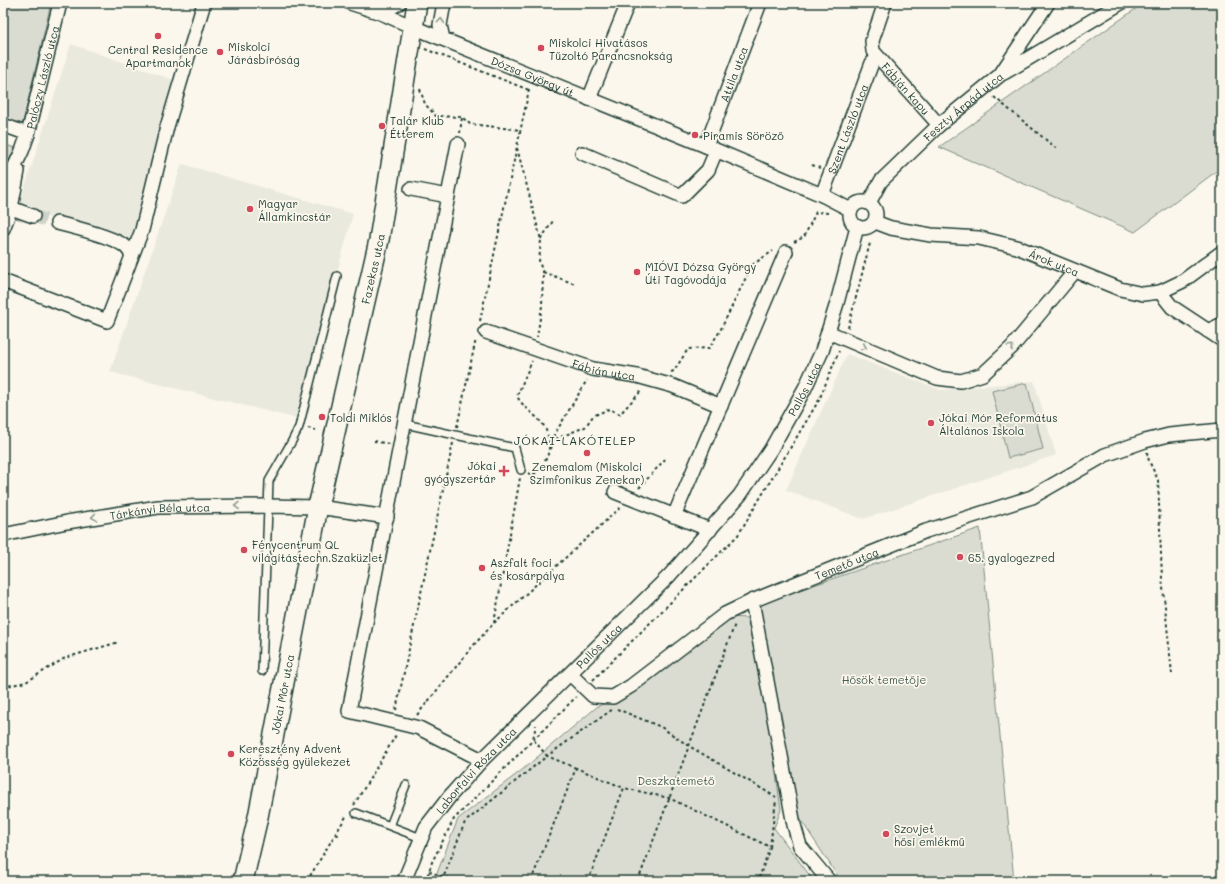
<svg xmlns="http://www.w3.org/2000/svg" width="1225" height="884" font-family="Mali,sans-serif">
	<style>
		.built { fill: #eae9de }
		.green { fill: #dbdcd1; stroke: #7d8c82 }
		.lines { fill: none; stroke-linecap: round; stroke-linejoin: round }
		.street-tunnel { stroke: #cfd2c7; stroke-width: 13; stroke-dasharray: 13 6; stroke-linecap: butt }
		.lane-casing { stroke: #1f3d34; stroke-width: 10 }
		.street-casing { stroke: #1f3d34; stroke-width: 16 }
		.secondary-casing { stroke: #1f3d34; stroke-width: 22 }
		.path { stroke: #1f3d34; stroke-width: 2; stroke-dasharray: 3 3; stroke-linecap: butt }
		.lane { stroke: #fbf7ec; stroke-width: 7 }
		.street { stroke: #fbf7ec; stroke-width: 13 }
		.secondary { stroke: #fbf7ec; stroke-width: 19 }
		.oneway { stroke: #8d9a90 }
		.poi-dot { fill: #d1495b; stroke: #fbf7ec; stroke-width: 1.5 }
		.labels { text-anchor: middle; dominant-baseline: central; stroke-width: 3.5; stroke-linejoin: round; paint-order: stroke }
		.poi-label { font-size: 11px; fill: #1f3d34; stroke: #fbf7ec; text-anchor: start }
		.street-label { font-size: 11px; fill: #1f3d34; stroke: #fbf7ec }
		.park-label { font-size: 11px; fill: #455d53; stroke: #fbf7ec }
		.neighbourhood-label { font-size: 12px; letter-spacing: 1px; fill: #1f3d34; stroke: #fbf7ec }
	</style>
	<rect width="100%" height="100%" fill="#fbf7ec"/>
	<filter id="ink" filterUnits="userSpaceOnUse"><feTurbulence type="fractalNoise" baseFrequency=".025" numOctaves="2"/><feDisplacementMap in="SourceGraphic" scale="8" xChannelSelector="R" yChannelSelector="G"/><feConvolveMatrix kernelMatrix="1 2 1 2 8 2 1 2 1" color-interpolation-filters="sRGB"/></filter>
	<g filter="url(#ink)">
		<path class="built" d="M 71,44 L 174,80 L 133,243 L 18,208 Z
			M 182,164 L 353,214 L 298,419 L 110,372 Z
			M 847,354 L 941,390 L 1034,381 L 1056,455 L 863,519 L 786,490 Z"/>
		<path class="green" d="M 3,3 L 51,3 L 22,126 L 3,119 Z
			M 1144,3 L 1222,3 L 1222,167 L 1135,232 L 939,147 Z
			M 3,144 L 15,148 L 3,174 Z
			M 1027,383 L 1043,449 L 1008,458 L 992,391 Z
			M 980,528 L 1014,881 L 841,881 L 799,817 L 759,604 Z
			M 729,617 L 747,618 L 766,703 L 781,810 L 774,828 L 814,881 L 434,881 L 458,819 L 522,770 L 598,706 L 616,700 Z"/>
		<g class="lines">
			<path class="street-tunnel" d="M 33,216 L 57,223"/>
			<defs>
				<path id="lane" d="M 405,424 L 515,448 L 521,470
					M 262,671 L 269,481 L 292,441 L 299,427 L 337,276
					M 356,813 L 421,838
					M 390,826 L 406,785"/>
				<g id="street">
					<path id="s1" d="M 350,3 L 381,13 L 413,27 L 706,146 L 822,195 L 851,210"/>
					<path id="s2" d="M 885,3 L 872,41 L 873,51 L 939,125"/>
					<path d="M 381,13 L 399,3"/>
					<path d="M 443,39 L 440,25 L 444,3"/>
					<path d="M 1004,73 L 1121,3"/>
					<path d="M 589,99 L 628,3"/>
					<path d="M 3,125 L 28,134"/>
					<path d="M 458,144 L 349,711 L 419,728 L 482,760"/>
					<path id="s3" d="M 706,146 L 760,3"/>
					<path d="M 582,153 L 682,196 L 708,170 L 716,151"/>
					<path d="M 411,189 L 448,196"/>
					<path id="s4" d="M 3,191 L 22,151 L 28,134 L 60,3"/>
					<path id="s5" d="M 822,195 L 872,63"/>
					<circle cx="863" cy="215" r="13"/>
					<path id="s6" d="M 869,203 L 881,181 L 939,125 L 1000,75 L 1048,3"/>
					<path d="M 11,208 L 33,216"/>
					<path id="s7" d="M 875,222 L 891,228 L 931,235 L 979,238 L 1017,247 L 1120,289 L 1143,294 L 1160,292 L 1183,281 L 1222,252"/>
					<path d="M 57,223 C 73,227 115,237 126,247 C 128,249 130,252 132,255"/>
					<path d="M 3,229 L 11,208 L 18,171"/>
					<path d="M 3,281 L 107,321 L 142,230 L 167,127 L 204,3"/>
					<path d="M 1160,292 L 1172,307 L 1222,340"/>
					<path d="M 1208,331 L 1222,324"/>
					<path id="s8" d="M 486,332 L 593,369 L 637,376 L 673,386 L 721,406"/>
					<path d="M 828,332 L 937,378 L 961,381 L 983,374 L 1012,347 L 1075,271"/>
					<path d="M 615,492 L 710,530"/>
					<path d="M 674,516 L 786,252"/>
					<path id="s9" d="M 3,535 L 67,522 L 158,507 L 267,506 L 318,507 L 387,517"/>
					<path d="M 752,601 L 794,825 L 800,846 L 829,881"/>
					<path id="s10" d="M 570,674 L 593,696 L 613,697 L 631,686 L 725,614 L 752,601 L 926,531 L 1032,497 L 1105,455 L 1145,441 L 1169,435 L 1222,430"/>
					<path id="s11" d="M 404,881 L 426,827 L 450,796 L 482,760 L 669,576 L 740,495 L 771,449 L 805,388 L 822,351 L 837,303 L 857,227"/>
				</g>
				<g id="secondary">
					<path id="s12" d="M 243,881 L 258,817 L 318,507 L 379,240 L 417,3"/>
				</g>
			</defs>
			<use href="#lane" class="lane-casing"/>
			<use href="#street" class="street-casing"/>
			<use href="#secondary" class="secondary-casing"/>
			<path class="path" d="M 425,49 L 529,90
				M 420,89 L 425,104 L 436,116 L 462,117
				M 994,97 L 1057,149
				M 460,133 L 462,117 L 470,124 L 521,130
				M 517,148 L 541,240 L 539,262 L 543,272 L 542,306 L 537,337
				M 812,165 L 820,168
				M 541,239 L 553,221
				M 794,242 L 804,237 L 816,212 L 828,213
				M 543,272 L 575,284
				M 480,321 L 529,90 L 531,88
				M 848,328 L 870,243
				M 671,372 L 674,371 L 688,349 L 709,348 L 720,331 L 752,265 L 773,251
				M 457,427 L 476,339
				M 308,428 L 316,430
				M 374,441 L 389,444
				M 550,442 L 587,380
				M 551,449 L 553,440 L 585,427 L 593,416 L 609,409 L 620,414 L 642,390
				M 1147,452 L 1149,461 L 1158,480 L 1162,578 L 1172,674
				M 528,473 L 532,475 C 540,471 542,466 546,459 C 552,448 549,430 540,421 C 533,413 522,406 517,396 L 532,361
				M 532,475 L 534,482
				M 639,488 L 667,457
				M 494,623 L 520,478
				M 593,680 L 738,535 L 819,400 L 839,351
				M 3,687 L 26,682 L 65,658 L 119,642
				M 617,709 L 661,727 L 689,746 L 776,797
				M 396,710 L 453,443
				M 417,715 L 472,647 L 494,623 L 621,507
				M 576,768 L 547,756 L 613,709
				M 354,805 L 396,735
				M 336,834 L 340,836
				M 770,847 L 776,800
				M 429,871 L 443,877 L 457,881
				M 307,881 L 347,815
				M 426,881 L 432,862 L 454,819 L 576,697
				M 442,881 L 465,822 L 547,756 L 533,739 L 536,725
				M 531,881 L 576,768 L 624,788
				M 588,881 L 624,788 L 669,798 L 770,847 L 758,881
				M 638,881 L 735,624"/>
			<use href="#lane" class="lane"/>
			<use href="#street" class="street"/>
			<use href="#secondary" class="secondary"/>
		</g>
		<defs><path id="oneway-chevron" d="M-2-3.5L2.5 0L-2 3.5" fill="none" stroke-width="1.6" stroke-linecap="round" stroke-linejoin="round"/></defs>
		<g class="oneway">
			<use href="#oneway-chevron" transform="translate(441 21) rotate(-85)"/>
			<use href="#oneway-chevron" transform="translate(864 347) rotate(23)"/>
			<use href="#oneway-chevron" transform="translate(1011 347) rotate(-46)"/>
			<use href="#oneway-chevron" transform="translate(237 506) rotate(179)"/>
			<use href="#oneway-chevron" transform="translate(94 517) rotate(171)"/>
		</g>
	</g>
	<g class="poi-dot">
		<circle cx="158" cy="36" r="4"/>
		<circle cx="541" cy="48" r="4"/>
		<circle cx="220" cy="52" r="4"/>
		<circle cx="382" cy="126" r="4"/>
		<circle cx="695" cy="135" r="4"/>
		<circle cx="250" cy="209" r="4"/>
		<circle cx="637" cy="272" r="4"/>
		<circle cx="322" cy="417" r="4"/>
		<circle cx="931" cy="423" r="4"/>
		<circle cx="587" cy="453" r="4"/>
		<path d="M502 465h4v4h4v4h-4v4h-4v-4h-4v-4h4z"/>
		<circle cx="244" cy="550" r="4"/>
		<circle cx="960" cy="557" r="4"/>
		<circle cx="482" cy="568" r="4"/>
		<circle cx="231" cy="754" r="4"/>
		<circle cx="886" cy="834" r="4"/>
	</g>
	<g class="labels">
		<g class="poi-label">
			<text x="549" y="42">Miskolci Hivatásos<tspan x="549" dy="13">Tűzoltó Parancsnokság</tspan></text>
			<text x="228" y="46">Miskolci<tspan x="228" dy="13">Járásbíróság</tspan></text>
			<text x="158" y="49" text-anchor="middle">Central Residence<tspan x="158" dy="13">Apartmanok</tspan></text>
			<text x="390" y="120">Talár Klub<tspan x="390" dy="13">Étterem</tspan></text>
			<text x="703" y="135">Piramis Söröző</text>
			<text x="258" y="203">Magyar<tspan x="258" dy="13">Államkincstár</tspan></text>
			<text x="645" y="266">MIÓVI Dózsa György<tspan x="645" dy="13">Úti Tagóvodája</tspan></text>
			<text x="330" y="417">Toldi Miklós</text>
			<text x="939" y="417">Jókai Mór Református<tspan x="939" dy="13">Általános Iskola</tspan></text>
			<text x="496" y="465" text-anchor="end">Jókai<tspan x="496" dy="13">gyógyszertár</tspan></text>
			<text x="587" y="466" text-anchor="middle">Zenemalom (Miskolci<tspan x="587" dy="13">Szimfonikus Zenekar)</tspan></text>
			<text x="252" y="544">Fénycentrum QL<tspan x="252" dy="13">világítástechn.Szaküzlet</tspan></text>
			<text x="968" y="557">65. gyalogezred</text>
			<text x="490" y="562">Aszfalt foci<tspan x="490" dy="13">és kosárpálya</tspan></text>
			<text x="239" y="748">Keresztény Advent<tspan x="239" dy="13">Közösség gyülekezet</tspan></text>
			<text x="894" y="828">Szovjet<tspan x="894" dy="13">hősi emlékmű</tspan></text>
		</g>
		<g class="street-label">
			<text stroke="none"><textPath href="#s3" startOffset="77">Attila utca</textPath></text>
			<text stroke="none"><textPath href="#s1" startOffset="197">Dózsa György út</textPath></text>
			<text stroke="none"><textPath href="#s4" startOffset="121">Palóczy László utca</textPath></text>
			<text stroke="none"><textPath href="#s2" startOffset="100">Fábián kapu</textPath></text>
			<text stroke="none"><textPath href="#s6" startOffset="136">Feszty Árpád utca</textPath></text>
			<text stroke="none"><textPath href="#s5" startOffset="71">Szent László utca</textPath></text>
			<text stroke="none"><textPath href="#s7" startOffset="185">Árok utca</textPath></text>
			<text stroke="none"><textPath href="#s12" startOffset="626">Fazekas utca</textPath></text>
			<text stroke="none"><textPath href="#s8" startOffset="124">Fábián utca</textPath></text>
			<text stroke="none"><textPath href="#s11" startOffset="640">Pallós utca</textPath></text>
			<text stroke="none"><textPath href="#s9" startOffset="159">Tárkányi Béla utca</textPath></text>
			<text stroke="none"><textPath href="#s10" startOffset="323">Temető utca</textPath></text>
			<text stroke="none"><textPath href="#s11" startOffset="309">Pallós utca</textPath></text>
			<text stroke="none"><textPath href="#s12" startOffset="191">Jókai Mór utca</textPath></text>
			<text stroke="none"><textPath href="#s11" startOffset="134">Laborfalvi Róza utca</textPath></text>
		</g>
		<g class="park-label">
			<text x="884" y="679">Hősök temetője</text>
			<text x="676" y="780">Deszkatemető</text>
		</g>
		<g class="neighbourhood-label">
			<text x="575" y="440">JÓKAI-LAKÓTELEP</text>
		</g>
	</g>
	<rect width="1225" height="884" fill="none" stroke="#fbf7ec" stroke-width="16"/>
	<rect x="8" y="8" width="1209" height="868" fill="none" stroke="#1f3d34" stroke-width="1.5" filter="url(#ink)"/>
</svg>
